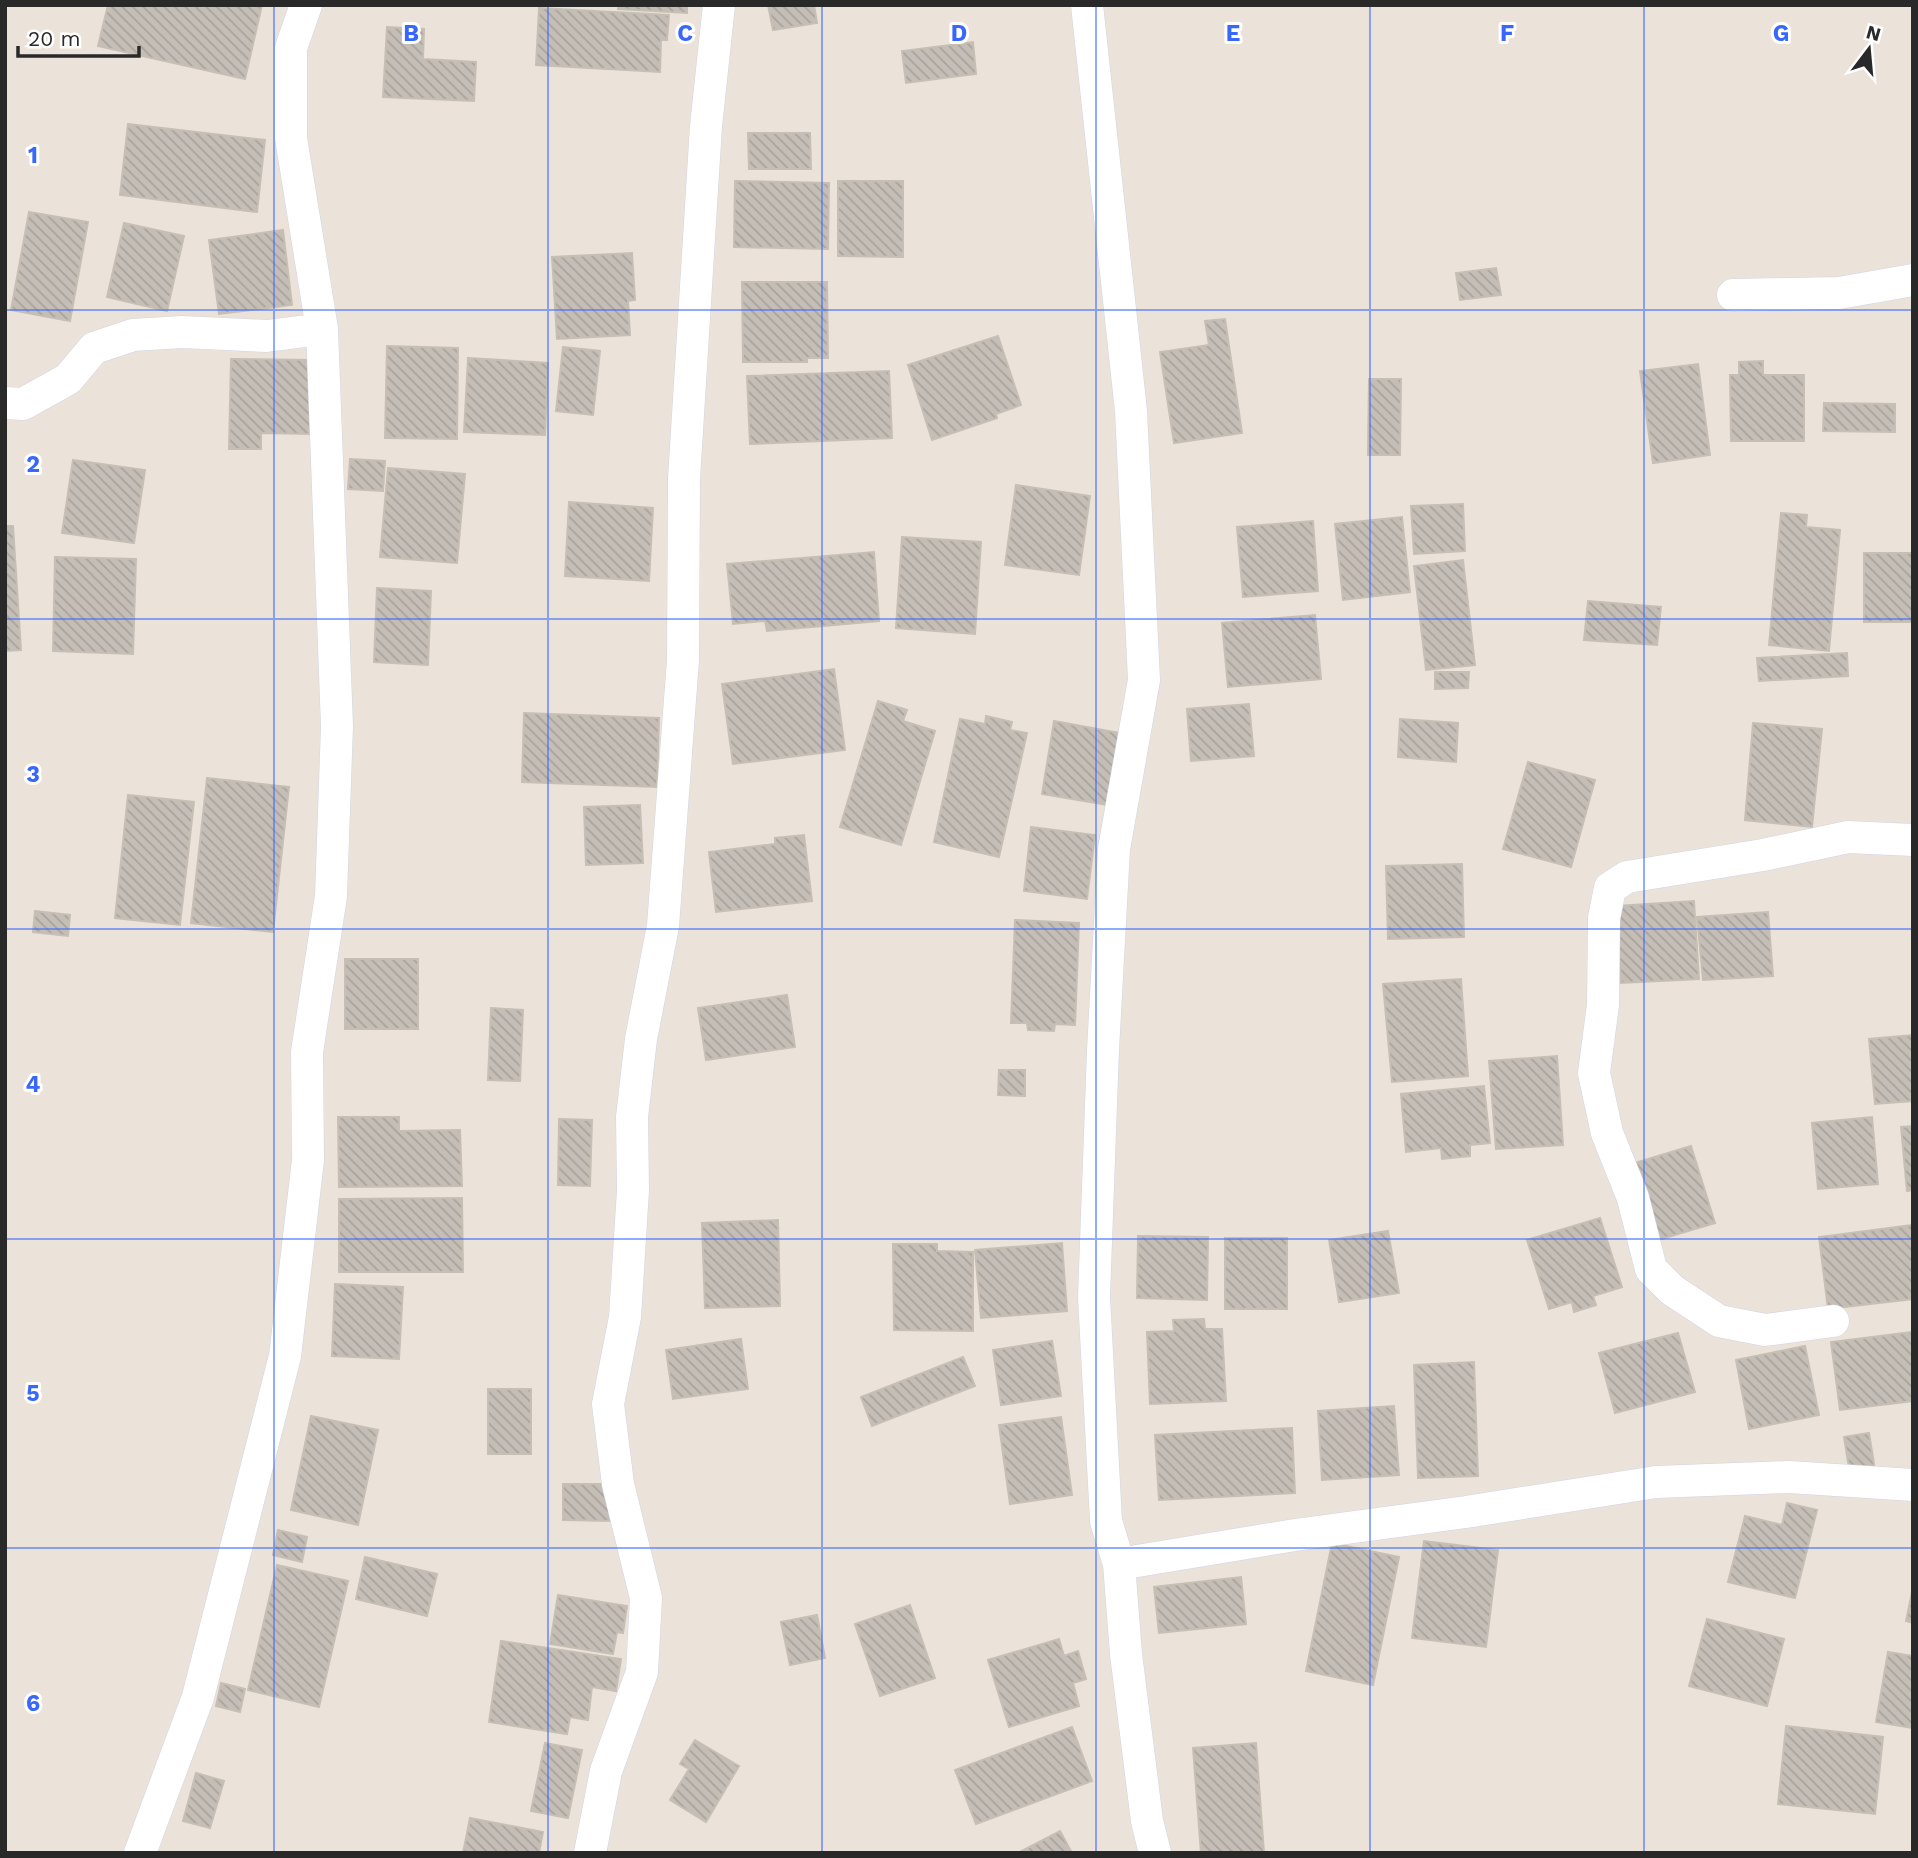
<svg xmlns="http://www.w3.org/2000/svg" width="1918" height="1858" font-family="'Work Sans',sans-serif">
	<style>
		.building { fill: url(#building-back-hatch); stroke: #c7bfb4; stroke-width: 2 }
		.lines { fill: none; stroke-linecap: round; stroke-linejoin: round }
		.minor-casing { stroke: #d0d4e2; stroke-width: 33 }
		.minor { stroke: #fff; stroke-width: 32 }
		.grid { fill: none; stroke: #3767fb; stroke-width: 2; stroke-opacity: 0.55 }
		.grid-label { font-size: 23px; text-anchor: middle; font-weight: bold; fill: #3767fb; stroke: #fff; stroke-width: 6; stroke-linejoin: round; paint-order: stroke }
	</style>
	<defs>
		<pattern id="building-back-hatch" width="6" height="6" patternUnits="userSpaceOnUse" patternTransform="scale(1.75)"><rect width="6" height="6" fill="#c4beb6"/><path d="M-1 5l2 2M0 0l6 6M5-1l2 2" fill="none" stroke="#a8a39c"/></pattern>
	</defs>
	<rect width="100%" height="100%" fill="#ebe3da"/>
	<path class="building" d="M 108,5 L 262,5 L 245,79 L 98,46 Z
		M 618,5 L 687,5 L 687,13 L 618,9 Z
		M 768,5 L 814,5 L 817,23 L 773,30 Z
		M 539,8 L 669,15 L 667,40 L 661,40 L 660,72 L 536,65 Z
		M 387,27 L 424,29 L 423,59 L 476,62 L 474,101 L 383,97 Z
		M 973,42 L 976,74 L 906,83 L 902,51 Z
		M 128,124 L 265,140 L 257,212 L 120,195 Z
		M 748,133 L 810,133 L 811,169 L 749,169 Z
		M 735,181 L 829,183 L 828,249 L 734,247 Z
		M 838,181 L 903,181 L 903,257 L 838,256 Z
		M 29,212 L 88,222 L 70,321 L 11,310 Z
		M 124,223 L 184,236 L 167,311 L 107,297 Z
		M 283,230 L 292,305 L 219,314 L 209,240 Z
		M 632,253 L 635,300 L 628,301 L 630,335 L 557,339 L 552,257 Z
		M 1496,268 L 1501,295 L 1460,300 L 1456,273 Z
		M 742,282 L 827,282 L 828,358 L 807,358 L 807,362 L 743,362 Z
		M 1225,319 L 1242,433 L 1174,443 L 1160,352 L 1209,345 L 1205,321 Z
		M 998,336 L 1021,405 L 996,414 L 997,418 L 932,440 L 908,365 Z
		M 387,346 L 458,348 L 457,439 L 385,438 Z
		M 563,347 L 600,351 L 593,415 L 556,411 Z
		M 468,358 L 548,363 L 545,435 L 464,432 Z
		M 231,359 L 312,360 L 311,434 L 261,433 L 261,449 L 229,449 Z
		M 1763,361 L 1763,375 L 1804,375 L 1804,441 L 1731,441 L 1730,375 L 1739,375 L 1739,362 Z
		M 1698,364 L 1710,455 L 1653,463 L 1640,371 Z
		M 889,371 L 892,438 L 750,444 L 747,376 Z
		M 1369,379 L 1401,379 L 1400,455 L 1368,455 Z
		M 1824,403 L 1895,404 L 1895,432 L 1823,431 Z
		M 350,459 L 385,461 L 383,491 L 348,489 Z
		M 73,460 L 145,470 L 134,543 L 62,533 Z
		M 388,468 L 465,474 L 457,563 L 380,557 Z
		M 1016,485 L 1090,496 L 1079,575 L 1005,565 Z
		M 569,502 L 653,508 L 649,581 L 565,576 Z
		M 1463,504 L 1465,551 L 1414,554 L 1411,506 Z
		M 1781,513 L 1807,515 L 1806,527 L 1840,530 L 1829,651 L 1769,645 Z
		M 1402,517 L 1410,592 L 1343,600 L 1335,524 Z
		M 1313,521 L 1318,591 L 1243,597 L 1237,527 Z
		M 5,526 L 13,526 L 21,650 L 5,651 Z
		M 902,537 L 981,542 L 975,634 L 896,628 Z
		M 874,552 L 879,621 L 767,631 L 765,621 L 733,624 L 727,564 Z
		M 1864,553 L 1913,553 L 1913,622 L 1864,622 Z
		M 55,557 L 136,559 L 133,654 L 53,651 Z
		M 1463,560 L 1475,665 L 1426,670 L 1414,566 Z
		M 377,588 L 431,591 L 428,665 L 374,662 Z
		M 1588,601 L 1661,607 L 1657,645 L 1584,640 Z
		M 1315,615 L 1321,679 L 1228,687 L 1222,623 Z
		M 1847,653 L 1848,676 L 1759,681 L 1757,658 Z
		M 834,669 L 845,750 L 733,764 L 722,684 Z
		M 1435,672 L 1469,672 L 1468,688 L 1435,689 Z
		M 878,701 L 907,710 L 903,721 L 935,731 L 901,845 L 840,827 Z
		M 1249,704 L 1254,756 L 1191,761 L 1187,709 Z
		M 524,713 L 659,718 L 657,787 L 522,782 Z
		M 986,716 L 1012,722 L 1010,730 L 1027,733 L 999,857 L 934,842 L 960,719 L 985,724 Z
		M 1400,719 L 1458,723 L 1456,762 L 1398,757 Z
		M 1054,721 L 1120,733 L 1108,805 L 1042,794 Z
		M 1753,723 L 1822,729 L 1812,827 L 1745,820 Z
		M 1528,762 L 1595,780 L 1571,867 L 1503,849 Z
		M 207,778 L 289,787 L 273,932 L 191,923 Z
		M 128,795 L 194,802 L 180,925 L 115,918 Z
		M 640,805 L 643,863 L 586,865 L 584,807 Z
		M 1031,827 L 1095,835 L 1087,899 L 1024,891 Z
		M 804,835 L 812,901 L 716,912 L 709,852 L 775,844 L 775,838 Z
		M 1462,864 L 1464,937 L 1388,939 L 1386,866 Z
		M 1694,901 L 1699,979 L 1621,983 L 1616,906 Z
		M 35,911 L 70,915 L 68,936 L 33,932 Z
		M 1768,912 L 1773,976 L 1703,980 L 1697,917 Z
		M 1015,920 L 1079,923 L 1075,1025 L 1055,1024 L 1054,1031 L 1028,1030 L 1027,1023 L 1011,1023 Z
		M 345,959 L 418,959 L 418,1029 L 345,1029 Z
		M 1461,979 L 1468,1076 L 1392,1082 L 1383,984 Z
		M 787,995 L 795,1047 L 706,1060 L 698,1008 Z
		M 491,1008 L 523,1010 L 520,1081 L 488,1080 Z
		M 1913,1035 L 1913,1101 L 1875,1104 L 1869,1039 Z
		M 1557,1056 L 1563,1145 L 1496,1149 L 1489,1061 Z
		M 999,1070 L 1025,1070 L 1025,1096 L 998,1095 Z
		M 1484,1086 L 1490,1143 L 1470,1145 L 1470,1156 L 1442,1159 L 1441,1148 L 1406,1152 L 1401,1094 Z
		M 338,1117 L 399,1117 L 399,1131 L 460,1130 L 462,1186 L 339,1187 Z
		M 1872,1117 L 1878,1184 L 1818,1189 L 1812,1123 Z
		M 559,1119 L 592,1120 L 590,1186 L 558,1185 Z
		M 1913,1126 L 1913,1190 L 1907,1191 L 1901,1127 Z
		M 1691,1146 L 1715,1223 L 1658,1240 L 1635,1163 Z
		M 462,1198 L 463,1272 L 339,1272 L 339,1199 Z
		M 1600,1218 L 1622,1287 L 1593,1296 L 1596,1305 L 1574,1312 L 1572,1302 L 1549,1309 L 1527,1240 Z
		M 778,1220 L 780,1306 L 705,1308 L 702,1223 Z
		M 1913,1225 L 1913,1299 L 1828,1309 L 1819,1237 Z
		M 1388,1231 L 1399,1293 L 1339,1302 L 1329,1240 Z
		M 1138,1236 L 1208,1237 L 1207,1300 L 1137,1298 Z
		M 1225,1238 L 1287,1238 L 1287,1309 L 1225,1309 Z
		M 1062,1243 L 1067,1311 L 981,1318 L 975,1250 Z
		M 893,1244 L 937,1244 L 937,1251 L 973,1252 L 973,1331 L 894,1330 Z
		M 335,1284 L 403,1287 L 399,1359 L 332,1356 Z
		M 1204,1319 L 1205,1329 L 1222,1329 L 1226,1401 L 1150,1404 L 1147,1332 L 1174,1331 L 1173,1320 Z
		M 1913,1332 L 1913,1401 L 1840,1410 L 1831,1342 Z
		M 1678,1333 L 1695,1392 L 1615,1413 L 1599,1353 Z
		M 741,1339 L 748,1389 L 673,1399 L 666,1350 Z
		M 1052,1341 L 1061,1396 L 1001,1405 L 993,1350 Z
		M 1805,1346 L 1819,1415 L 1749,1429 L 1736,1360 Z
		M 963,1357 L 975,1386 L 872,1426 L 861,1397 Z
		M 1474,1362 L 1478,1476 L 1418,1478 L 1414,1365 Z
		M 488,1389 L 531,1389 L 531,1454 L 488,1454 Z
		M 1394,1406 L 1399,1475 L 1322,1480 L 1318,1411 Z
		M 311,1416 L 378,1430 L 358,1525 L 291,1510 Z
		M 1061,1417 L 1072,1495 L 1010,1504 L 999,1425 Z
		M 1292,1428 L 1295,1493 L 1159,1500 L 1155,1435 Z
		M 1869,1433 L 1875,1470 L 1850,1474 L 1844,1437 Z
		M 563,1484 L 612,1484 L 612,1521 L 563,1520 Z
		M 1787,1503 L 1817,1510 L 1795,1598 L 1728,1582 L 1745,1516 L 1782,1525 Z
		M 278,1530 L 307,1537 L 302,1562 L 273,1555 Z
		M 1424,1541 L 1498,1550 L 1486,1647 L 1412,1638 Z
		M 1332,1543 L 1399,1557 L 1373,1685 L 1306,1671 Z
		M 365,1557 L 437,1574 L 427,1616 L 356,1599 Z
		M 277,1565 L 348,1581 L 319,1707 L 248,1690 Z
		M 1241,1577 L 1246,1624 L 1159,1633 L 1154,1587 Z
		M 1913,1587 L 1913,1623 L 1906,1621 Z
		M 558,1595 L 627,1606 L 623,1633 L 617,1632 L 613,1654 L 550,1644 Z
		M 910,1605 L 935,1678 L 880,1696 L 855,1624 Z
		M 817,1615 L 825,1658 L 790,1665 L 781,1622 Z
		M 1707,1619 L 1784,1639 L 1767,1706 L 1689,1686 Z
		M 1059,1639 L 1064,1656 L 1078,1651 L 1086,1679 L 1073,1683 L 1079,1706 L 1009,1727 L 988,1660 Z
		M 501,1641 L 621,1659 L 616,1691 L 592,1687 L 588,1720 L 570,1717 L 567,1734 L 489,1722 Z
		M 1888,1652 L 1913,1656 L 1913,1728 L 1876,1722 Z
		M 221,1683 L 245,1689 L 240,1712 L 216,1706 Z
		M 1786,1726 L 1883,1737 L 1875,1814 L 1778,1804 Z
		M 1072,1727 L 1092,1781 L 976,1824 L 955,1770 Z
		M 695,1740 L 739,1766 L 706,1822 L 670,1800 L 689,1769 L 680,1764 Z
		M 545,1743 L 582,1750 L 568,1818 L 531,1811 Z
		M 1256,1743 L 1264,1853 L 1201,1853 L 1193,1748 Z
		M 196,1773 L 224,1781 L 210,1828 L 183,1821 Z
		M 470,1818 L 543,1832 L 539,1853 L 463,1853 Z
		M 1060,1831 L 1072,1853 L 1018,1853 Z"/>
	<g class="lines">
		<defs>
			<path id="minor" d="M 1087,5 L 1131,411 L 1144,680 L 1114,849 L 1103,1050 L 1094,1297 L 1106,1521 L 1119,1564 L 1295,1535 L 1466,1512 L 1656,1482 L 1789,1477 L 1913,1485
				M 1733,295 L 1839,293 L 1913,280
				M 5,403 L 23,404 L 68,379 L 94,348 L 133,335 L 182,332 L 267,336 L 322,329
				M 1833,1321 L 1765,1330 L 1719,1321 L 1672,1290 L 1651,1269 L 1633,1198 L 1607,1133 L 1594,1073 L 1603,1005 L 1604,918 L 1610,888 L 1627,877 L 1763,855 L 1848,837 L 1913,840
				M 1119,1564 L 1126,1654 L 1147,1821 L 1155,1853
				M 140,1853 L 198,1697 L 285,1356 L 308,1160 L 307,1052 L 331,896 L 337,726 L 322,329 L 291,138 L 291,48 L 306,5
				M 590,1853 L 606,1771 L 642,1672 L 646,1598 L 618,1484 L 608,1404 L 625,1317 L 633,1190 L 632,1117 L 641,1039 L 663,926 L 683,660 L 684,479 L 706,126 L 719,5"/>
		</defs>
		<use href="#minor" class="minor-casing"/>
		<use href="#minor" class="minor"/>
	</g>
	<path class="grid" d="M 274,5 L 274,1853M 548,5 L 548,1853M 822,5 L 822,1853M 1096,5 L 1096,1853M 1370,5 L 1370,1853M 1644,5 L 1644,1853M 5,310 L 1913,310M 5,619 L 1913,619M 5,929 L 1913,929M 5,1239 L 1913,1239M 5,1548 L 1913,1548"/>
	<g class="grid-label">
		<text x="411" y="41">B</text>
		<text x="685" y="41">C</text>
		<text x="959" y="41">D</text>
		<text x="1233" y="41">E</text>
		<text x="1507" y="41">F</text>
		<text x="1781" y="41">G</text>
		<text x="33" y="163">1</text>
		<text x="33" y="472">2</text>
		<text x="33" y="782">3</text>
		<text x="33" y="1092">4</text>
		<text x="33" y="1401">5</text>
		<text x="33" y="1711">6</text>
	</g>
	<rect width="1918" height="1858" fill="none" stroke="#292929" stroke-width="14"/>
	<g transform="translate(1869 49) rotate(16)" stroke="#ffffff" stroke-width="5" paint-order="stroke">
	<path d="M0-5L12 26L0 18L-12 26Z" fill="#292929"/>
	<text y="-10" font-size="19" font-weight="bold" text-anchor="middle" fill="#292929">N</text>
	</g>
	<path d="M18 46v10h121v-10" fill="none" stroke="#292929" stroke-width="3.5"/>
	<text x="28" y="46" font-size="21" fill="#292929" stroke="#ffffff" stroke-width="5" paint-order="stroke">20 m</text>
</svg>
